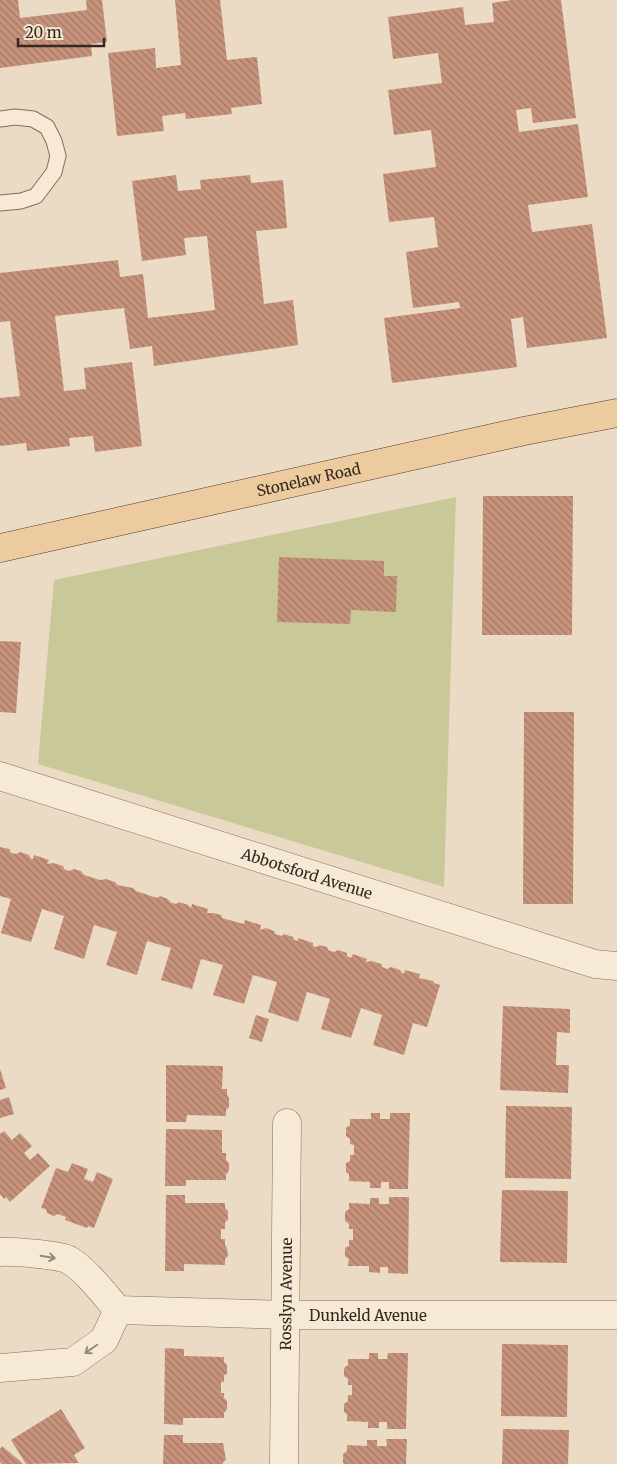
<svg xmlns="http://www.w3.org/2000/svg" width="617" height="1464" font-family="Merriweather,serif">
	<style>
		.garden { fill: #c8c899 }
		.building { fill: url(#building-back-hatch) }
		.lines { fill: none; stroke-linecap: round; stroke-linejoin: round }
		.lane-casing { stroke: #846d5c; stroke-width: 17 }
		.street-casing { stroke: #846d5c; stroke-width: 29 }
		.primary-casing { stroke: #523c30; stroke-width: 29 }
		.lane { stroke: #f6ead7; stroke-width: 15 }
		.street { stroke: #f6ead7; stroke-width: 28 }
		.primary { stroke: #eccb9e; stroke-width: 28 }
		.oneway { stroke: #96887b }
		.labels { text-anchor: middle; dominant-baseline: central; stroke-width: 5; stroke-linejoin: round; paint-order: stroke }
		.street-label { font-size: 15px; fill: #35271f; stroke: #f3e6d3 }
	</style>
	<defs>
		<pattern id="building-back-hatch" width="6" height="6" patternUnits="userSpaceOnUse" patternTransform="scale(1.25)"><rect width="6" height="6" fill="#c7937c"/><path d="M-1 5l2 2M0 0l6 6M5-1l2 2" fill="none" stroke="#a27865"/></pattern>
	</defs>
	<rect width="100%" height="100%" fill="#ebdbc4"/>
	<path class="garden" d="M 456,497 L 444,887 L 38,764 L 54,580 Z"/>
	<path class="building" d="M 0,0 L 18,0 L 20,18 L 87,10 L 86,0 L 102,0 L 107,42 L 91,44 L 92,56 L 0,68 Z
		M 175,0 L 220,0 L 227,60 L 257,57 L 262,104 L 231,108 L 232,114 L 186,119 L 185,113 L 162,116 L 164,131 L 117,136 L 108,53 L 155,48 L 156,68 L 181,65 Z
		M 512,0 L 561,0 L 576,118 L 533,123 L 531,108 L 516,110 L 519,132 L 578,124 L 588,197 L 528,205 L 532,232 L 592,224 L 607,338 L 527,348 L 523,317 L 511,319 L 517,367 L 392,383 L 384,318 L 460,308 L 459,302 L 413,308 L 406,252 L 438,247 L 434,217 L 389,222 L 383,174 L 436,167 L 431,130 L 394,135 L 388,90 L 442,83 L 438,53 L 393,59 L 388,17 L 463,7 L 465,25 L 494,22 L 492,3 Z
		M 176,175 L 178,191 L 201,189 L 200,180 L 250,175 L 251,183 L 283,180 L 287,228 L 256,231 L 264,304 L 293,300 L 298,345 L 154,366 L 152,346 L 130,349 L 124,308 L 55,316 L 64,391 L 86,389 L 84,368 L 132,362 L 142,446 L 95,452 L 93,436 L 69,438 L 70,446 L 27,451 L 26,443 L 0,446 L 0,398 L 20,396 L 10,321 L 0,322 L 0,273 L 118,260 L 120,277 L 143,274 L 148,318 L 215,310 L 207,236 L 184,238 L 186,255 L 142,261 L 132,181 Z
		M 483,496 L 573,496 L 572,635 L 482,635 Z
		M 279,557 L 384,561 L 384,576 L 397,576 L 396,612 L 351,610 L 350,624 L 277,622 Z
		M 0,641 L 21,642 L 16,713 L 0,712 Z
		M 524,712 L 574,712 L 573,904 L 523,904 Z
		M 0,847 L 9,849 L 11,853 L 16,854 L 20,852 L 29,855 L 31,859 L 33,859 L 34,855 L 49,860 L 47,864 L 53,863 L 63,866 L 64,869 L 69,871 L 74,869 L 81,871 L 84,875 L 100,880 L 106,879 L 115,882 L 117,885 L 133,888 L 136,891 L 157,898 L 160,896 L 168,899 L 170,902 L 176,904 L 179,902 L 188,905 L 191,908 L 192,904 L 208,909 L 207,913 L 213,913 L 221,915 L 222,918 L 240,923 L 244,924 L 245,920 L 261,925 L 260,930 L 266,928 L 274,931 L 275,934 L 282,936 L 284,934 L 293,937 L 294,940 L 298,941 L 298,938 L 313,943 L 313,946 L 317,947 L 319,945 L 327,947 L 328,950 L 334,952 L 338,950 L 347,953 L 347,956 L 351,958 L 353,954 L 367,959 L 366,962 L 372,961 L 381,964 L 382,967 L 387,969 L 391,967 L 400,970 L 402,973 L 404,974 L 405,970 L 420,974 L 419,978 L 433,981 L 434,983 L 440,985 L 427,1027 L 413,1023 L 404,1055 L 373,1045 L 382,1015 L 361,1008 L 351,1038 L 321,1029 L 330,999 L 307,992 L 298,1022 L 268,1012 L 277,982 L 253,975 L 244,1004 L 213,995 L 223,965 L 201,959 L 192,989 L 161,980 L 171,948 L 147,941 L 137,975 L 106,965 L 117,932 L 94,925 L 84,959 L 54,949 L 64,916 L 42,909 L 31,942 L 1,933 L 11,899 L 0,896 Z
		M 503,1006 L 570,1009 L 570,1033 L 557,1032 L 556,1065 L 569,1065 L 568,1093 L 500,1090 Z
		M 256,1015 L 269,1019 L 262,1042 L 249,1038 Z
		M 166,1065 L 223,1066 L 222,1089 L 227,1089 L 227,1095 L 229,1098 L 229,1107 L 226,1110 L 226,1116 L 187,1115 L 186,1122 L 166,1122 Z
		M 0,1069 L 6,1088 L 0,1090 Z
		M 9,1097 L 14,1114 L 0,1118 L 0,1100 Z
		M 506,1106 L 572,1107 L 571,1179 L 505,1178 Z
		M 371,1113 L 380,1113 L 380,1119 L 390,1119 L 390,1113 L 410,1113 L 408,1189 L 389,1189 L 389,1182 L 381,1182 L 381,1188 L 370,1188 L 370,1182 L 349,1181 L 349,1174 L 346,1172 L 346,1163 L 350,1161 L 350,1155 L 354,1155 L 354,1145 L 350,1144 L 350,1139 L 346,1136 L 346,1128 L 350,1125 L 350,1119 L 371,1119 Z
		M 166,1129 L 222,1130 L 222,1153 L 226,1153 L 226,1160 L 229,1163 L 229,1171 L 226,1174 L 226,1180 L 186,1180 L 186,1186 L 165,1186 Z
		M 4,1131 L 12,1140 L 20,1133 L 32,1146 L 24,1153 L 30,1160 L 38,1153 L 50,1166 L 10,1202 L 6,1197 L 4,1199 L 0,1194 L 0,1134 Z
		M 72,1163 L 88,1169 L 84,1179 L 93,1182 L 97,1172 L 113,1179 L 94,1228 L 88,1226 L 87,1228 L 65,1220 L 66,1217 L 58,1214 L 54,1216 L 47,1213 L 46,1209 L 41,1208 L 56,1168 L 68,1172 Z
		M 502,1190 L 568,1191 L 567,1263 L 500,1262 Z
		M 166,1195 L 185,1195 L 185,1203 L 225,1203 L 225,1208 L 228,1211 L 228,1220 L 225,1222 L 225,1229 L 221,1229 L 221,1239 L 225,1239 L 225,1245 L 227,1248 L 228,1256 L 225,1259 L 225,1265 L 184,1264 L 184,1271 L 165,1271 Z
		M 389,1197 L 409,1197 L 408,1274 L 388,1273 L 388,1267 L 380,1267 L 380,1273 L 369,1272 L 369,1266 L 348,1266 L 349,1259 L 345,1256 L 345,1248 L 349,1246 L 349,1240 L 353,1240 L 353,1229 L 349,1229 L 349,1224 L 345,1221 L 345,1212 L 349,1209 L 349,1203 L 370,1204 L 370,1198 L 379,1198 L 379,1204 L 389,1204 Z
		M 502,1344 L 568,1345 L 567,1417 L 501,1416 Z
		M 165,1348 L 184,1349 L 184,1356 L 224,1357 L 224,1362 L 227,1365 L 227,1374 L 224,1375 L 224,1382 L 221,1382 L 221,1393 L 224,1393 L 224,1398 L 227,1401 L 227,1409 L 224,1413 L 224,1418 L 183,1418 L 183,1425 L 164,1424 Z
		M 369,1353 L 378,1353 L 378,1359 L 387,1359 L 388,1353 L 408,1353 L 406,1429 L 387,1429 L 387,1422 L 379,1422 L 379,1428 L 368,1428 L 368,1422 L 347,1421 L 347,1414 L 344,1412 L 344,1404 L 348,1401 L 348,1395 L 352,1395 L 352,1385 L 348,1385 L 348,1379 L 344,1376 L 344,1368 L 348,1365 L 348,1359 L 369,1359 Z
		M 61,1409 L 85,1448 L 74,1455 L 79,1463 L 26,1464 L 11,1440 Z
		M 503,1429 L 569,1430 L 568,1464 L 502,1464 Z
		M 164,1435 L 183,1435 L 183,1443 L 223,1443 L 226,1460 L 223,1462 L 223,1464 L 163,1464 Z
		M 386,1439 L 407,1439 L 406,1464 L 345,1464 L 343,1463 L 343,1454 L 347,1451 L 347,1445 L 367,1446 L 367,1440 L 377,1440 L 377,1446 L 387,1446 Z
		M 2,1446 L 19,1460 L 23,1464 L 2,1464 L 0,1462 L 0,1449 Z"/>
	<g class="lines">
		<defs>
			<path id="lane" d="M 0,119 L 15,117 L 33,119 L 47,127 L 54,141 L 58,156 L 54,172 L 36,196 L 21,201 L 0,203"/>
			<g id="street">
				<path id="s1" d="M 0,776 L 595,964 L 617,966"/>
				<path id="s2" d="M 0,1252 C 12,1251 60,1255 69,1260 C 87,1271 104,1294 118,1310 L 287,1315 L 617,1315"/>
				<path d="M 0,1368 L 73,1362 L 104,1340 L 118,1310"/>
				<path id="s3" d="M 284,1464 L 287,1123"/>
			</g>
			<g id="primary">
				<path id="s4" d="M 0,548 L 524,431 L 617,413"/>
			</g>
		</defs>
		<use href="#lane" class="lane-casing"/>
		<use href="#street" class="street-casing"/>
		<use href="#primary" class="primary-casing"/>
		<use href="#lane" class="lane"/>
		<use href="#street" class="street"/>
		<use href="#primary" class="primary"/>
	</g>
	<defs><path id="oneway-shaft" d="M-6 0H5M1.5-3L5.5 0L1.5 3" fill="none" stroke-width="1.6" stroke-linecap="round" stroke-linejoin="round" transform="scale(1.25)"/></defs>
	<g class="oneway">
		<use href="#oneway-shaft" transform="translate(48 1257) rotate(9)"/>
		<use href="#oneway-shaft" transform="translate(91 1349) rotate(145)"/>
	</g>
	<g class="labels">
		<g class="street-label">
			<text stroke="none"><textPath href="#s4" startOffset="316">Stonelaw Road</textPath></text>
			<text stroke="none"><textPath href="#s1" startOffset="322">Abbotsford Avenue</textPath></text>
			<text stroke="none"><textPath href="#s3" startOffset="170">Rosslyn Avenue</textPath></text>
			<text stroke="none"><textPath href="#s2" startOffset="390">Dunkeld Avenue</textPath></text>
		</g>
	</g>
	<path d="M18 38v8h86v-8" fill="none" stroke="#35271f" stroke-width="2.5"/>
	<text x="25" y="38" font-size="15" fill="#35271f" stroke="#f3e6d3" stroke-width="4" paint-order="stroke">20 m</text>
</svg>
